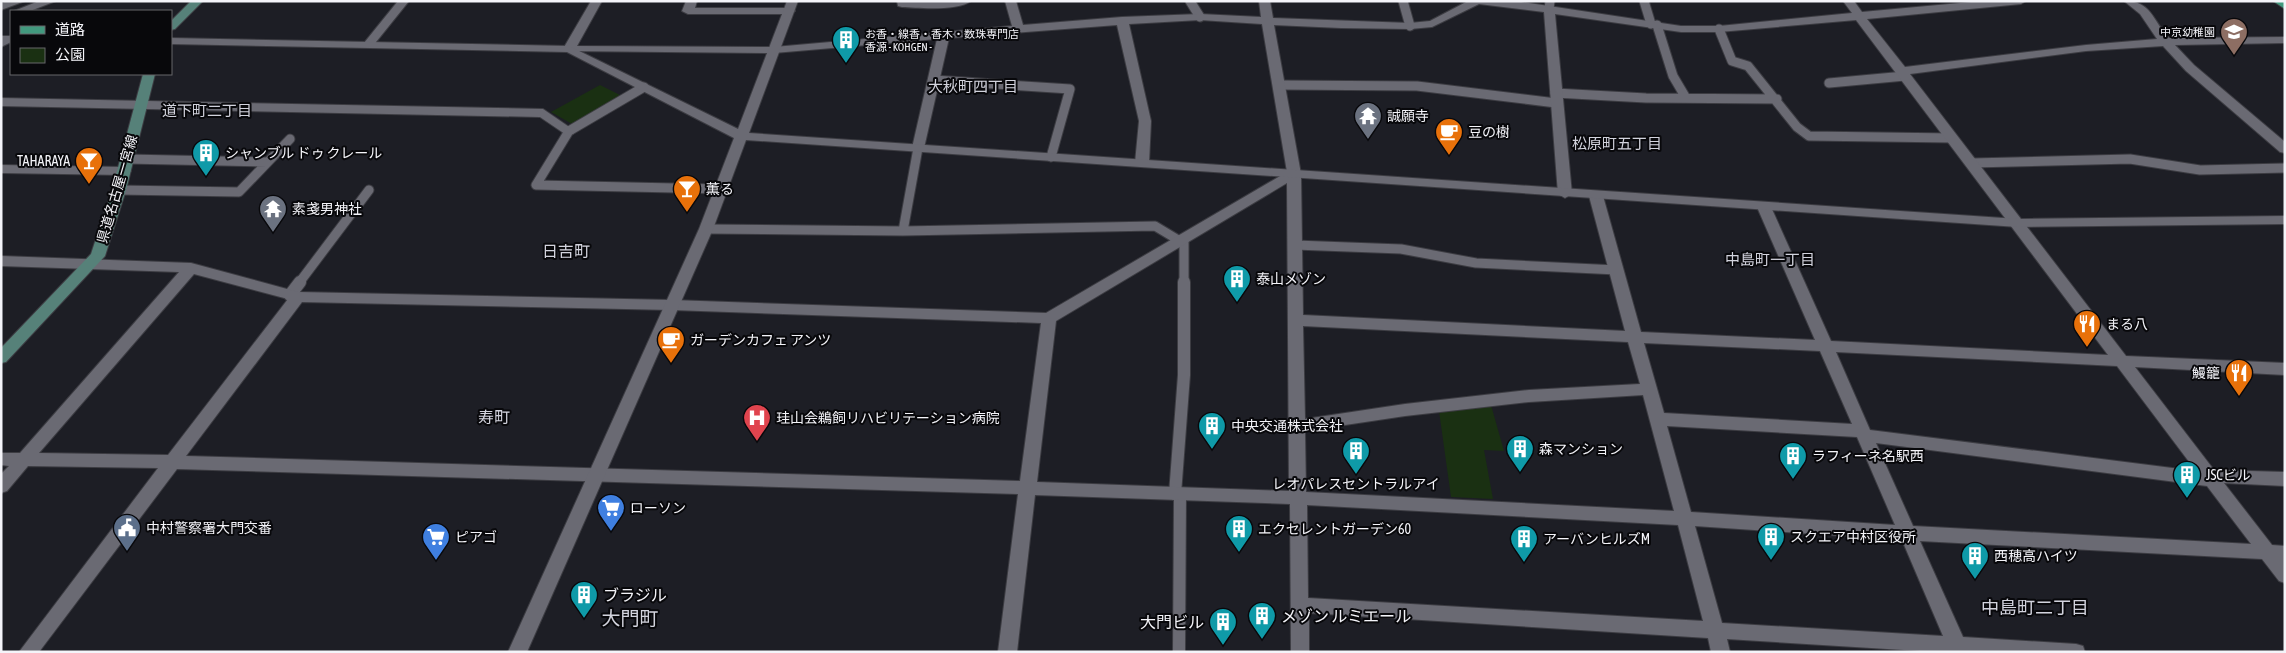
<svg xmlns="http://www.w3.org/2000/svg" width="2286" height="653" font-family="'Asap Condensed','Noto Sans JP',sans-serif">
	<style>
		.green { fill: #1a3012 }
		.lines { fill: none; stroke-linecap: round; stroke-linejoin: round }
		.service-far1-casing { stroke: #3c3c42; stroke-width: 11 }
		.service-casing { stroke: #3c3c42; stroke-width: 14 }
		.minor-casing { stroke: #3c3c42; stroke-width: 2 }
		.tertiary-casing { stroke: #3c3c42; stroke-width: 2 }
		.secondary-casing { stroke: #3c3c42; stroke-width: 2 }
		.primary-casing { stroke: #3c3c42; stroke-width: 2 }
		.service-far1 { stroke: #6a6a73; stroke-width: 9 }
		.service { stroke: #6a6a73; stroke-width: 12 }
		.minor { fill: #6a6a73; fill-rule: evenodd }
		.tertiary { fill: #6a6a73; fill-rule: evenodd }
		.secondary { fill: #568179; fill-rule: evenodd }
		.primary { fill: #42997e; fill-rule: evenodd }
		.labels { text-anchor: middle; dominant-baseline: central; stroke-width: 4; stroke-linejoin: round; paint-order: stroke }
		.far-poi-label { font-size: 11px; fill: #f4f4f9; stroke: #08080b; text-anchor: end }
		.poi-label { font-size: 14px; fill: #f4f4f9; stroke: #08080b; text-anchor: start }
		.street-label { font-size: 14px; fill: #f4f4f9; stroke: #08080b }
		.neighbourhood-label { font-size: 15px; fill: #d2d3dd; stroke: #08080b }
		.quarter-label { font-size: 16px; fill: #d2d3dd; stroke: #08080b }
		.near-poi-label { font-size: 16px; fill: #f4f4f9; stroke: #08080b; text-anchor: start }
		.near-neighbourhood-label { font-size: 18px; fill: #d2d3dd; stroke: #08080b }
		.near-quarter-label { font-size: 19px; fill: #d2d3dd; stroke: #08080b }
	</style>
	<rect width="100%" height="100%" fill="#1d1e25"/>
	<path class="green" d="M 600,85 L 622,96 L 572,124 L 551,112 Z
		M 1491,405 L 1504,451 L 1484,450 L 1493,499 L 1451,497 L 1439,411 Z"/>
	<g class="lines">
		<defs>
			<path id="service-far1" d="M 1190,1 L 1200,17
				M 1403,1 L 1410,26
				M 1644,1 L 1651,24
				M 1549,9 L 1550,1
				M 1657,25 L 1673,76 L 1686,98
				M 1719,29 L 1732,61 L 1748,66 L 1797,127 L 1809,136 L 1952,138
				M 934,80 L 1070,89 L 1051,157
				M 1829,83 L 1905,76
				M 1280,85 L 1417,86 L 1556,103
				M 644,87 L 569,131 L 536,185 L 721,189
				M 1555,93 L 1646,98 L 1777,99
				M 127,159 L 267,162
				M 1972,163 L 2130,159 L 2200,170 L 2285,168
				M 119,190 L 239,192 L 290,139
				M 706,229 L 903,231 L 1155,226 L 1180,241
				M 903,231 L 918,148
				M 1184,239 L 1184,283
				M 1295,245 L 1401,249 L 1476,263 L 1617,270
				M 299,283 L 369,190"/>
			<path id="service" d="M 290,295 L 300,282
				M 1175,494 L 1184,375 L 1184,282
				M 1179,652 L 1180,494"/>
			<path id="minor" d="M 398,1 L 409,1 L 372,47 L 364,47 L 364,43 Z
				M 591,1 L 602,1 L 577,46 L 774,47 L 1012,26 L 1005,1 L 1016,1 L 1023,25 L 1122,17 L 1200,14 L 1261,17 L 1259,1 L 1270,1 L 1273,18 L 1410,23 L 1430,21 L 1468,1 L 1515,1 L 1681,26 L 1719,26 L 1852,13 L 1843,1 L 1854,1 L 1862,12 L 1982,1 L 2026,1 L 2021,4 L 1867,19 L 1905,67 L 2086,45 L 2157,39 L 2140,14 L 2124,1 C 2152,1 2152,20 2169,38 L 2285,37 L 2285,43 L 2175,45 L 2194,65 L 2285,142 L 2285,153 L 2280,152 L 2186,71 L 2163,46 L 2086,51 L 1910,74 L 2126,356 L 2285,363 L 2285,375 L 2135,367 L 2214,470 L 2285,472 L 2285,486 L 2224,483 L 2272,545 L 2285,546 L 2285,583 L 2279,581 L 2262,559 L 1920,541 L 1963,637 L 2076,644 L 2083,646 L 2085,652 L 1936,652 L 1727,639 L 1730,652 L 1711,652 L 1708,638 L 1309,613 L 1309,652 L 1291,652 L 1290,504 L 1035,495 L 1017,652 L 998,652 L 1018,494 L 177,469 L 39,652 L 19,652 L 158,468 L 28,466 L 7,491 L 1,493 L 1,474 L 9,466 L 1,465 L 1,453 L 20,453 L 179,272 L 1,266 L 1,256 L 191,263 L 298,292 L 672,300 L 1046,313 L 1287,172 L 1262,24 L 1200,20 L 1129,24 L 1151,121 L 1149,163 L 1142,167 L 1135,163 L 1139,121 L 1117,25 L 949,38 L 924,148 L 918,152 L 912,148 L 937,39 L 774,53 L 565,51 L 563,49 ZM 1479,4 L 1544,12 L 1558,194 L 1565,198 L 1572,194 L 1555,14 L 1681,32 L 1719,32 L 1856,20 L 2108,355 L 1831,341 L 1771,207 L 1764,203 L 1757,207 L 1815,340 L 1641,332 L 1603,196 L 1596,192 L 1589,196 L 1625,331 L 1303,315 L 1301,174 L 1274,25 L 1341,28 L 1410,29 L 1432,27 ZM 1287,183 L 1289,491 L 1037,482 L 1056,321 ZM 194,274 L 288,299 L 168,455 L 39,453 ZM 302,302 L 672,310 L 1041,323 L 1020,481 L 186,456 ZM 1303,326 L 1628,342 L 1640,384 L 1529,390 L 1405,404 L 1305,419 ZM 1644,343 L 1820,351 L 1852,424 L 1664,413 ZM 1836,352 L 2117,366 L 2196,471 L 1870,430 ZM 1643,395 L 1674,511 L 1306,492 L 1305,431 L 1405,416 L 1529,402 ZM 1667,426 L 1857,437 L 1895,525 L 1691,512 ZM 1876,443 L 2207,486 L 2251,544 L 1913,526 ZM 1307,505 L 1678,525 L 1703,621 L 1308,598 ZM 1695,526 L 1902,540 L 1943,636 L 1722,623 Z
				M 686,1 L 697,1 L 695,8 L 789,8 L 795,11 L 789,14 L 688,14 L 682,11 Z
				M 897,1 L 971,1 C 959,11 919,8 902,7 L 898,6 Z
				M 8,36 L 11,36 L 11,42 L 1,47 L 1,38 Z
				M 1,98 L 543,109 L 575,131 L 573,134 L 565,134 L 540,117 L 1,106 Z
				M 1,165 L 124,167 L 131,171 L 124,175 L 1,173 Z"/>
			<path id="tertiary" d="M 8,1 L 25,1 L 1,10 L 1,3 Z
				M 39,1 L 56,1 L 30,11 L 14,11 Z
				M 787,1 L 798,1 L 749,133 L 2018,219 L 2285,216 L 2285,224 L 2018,227 L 746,140 L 713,229 L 527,652 L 508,652 L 699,229 L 734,138 L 567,52 L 171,44 L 171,38 L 569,46 L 738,129 Z
				M 1,36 L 11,36 L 11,42 L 1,42 Z"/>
			<path id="secondary" d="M 191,1 L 203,1 L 175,29 L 171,30 L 171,21 Z
				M 143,74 L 155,74 L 126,190 L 105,256 L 6,362 L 1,363 L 1,348 L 91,254 L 112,190 Z"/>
			<path id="primary" d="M 2273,1 L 2285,1 L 2285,9 Z"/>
		</defs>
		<use href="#service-far1" class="service-far1-casing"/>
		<use href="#service" class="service-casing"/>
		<use href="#minor" class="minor-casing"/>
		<use href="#tertiary" class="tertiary-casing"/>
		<use href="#secondary" class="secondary-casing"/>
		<use href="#primary" class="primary-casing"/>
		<use href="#service-far1" class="service-far1"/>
		<use href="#service" class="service"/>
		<use href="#minor" class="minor"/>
		<use href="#tertiary" class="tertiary"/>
		<use href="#secondary" class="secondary"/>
		<use href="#primary" class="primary"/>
	</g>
	<defs>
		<symbol id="school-pin" viewBox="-11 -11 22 30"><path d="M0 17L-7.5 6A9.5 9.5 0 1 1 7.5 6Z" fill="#8d6e63" stroke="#08080b"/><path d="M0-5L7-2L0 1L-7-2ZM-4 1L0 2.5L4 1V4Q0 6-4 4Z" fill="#fff"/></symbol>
		<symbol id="building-pin" viewBox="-11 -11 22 30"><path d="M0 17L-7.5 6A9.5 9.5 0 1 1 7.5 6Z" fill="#0f9aa8" stroke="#08080b"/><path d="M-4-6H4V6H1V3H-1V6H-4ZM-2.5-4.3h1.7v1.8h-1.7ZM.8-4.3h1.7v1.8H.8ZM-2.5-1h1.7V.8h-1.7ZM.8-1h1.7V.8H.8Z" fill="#fff"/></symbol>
		<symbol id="temple-pin" viewBox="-11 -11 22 30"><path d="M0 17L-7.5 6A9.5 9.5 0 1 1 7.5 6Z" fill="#6b7280" stroke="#08080b"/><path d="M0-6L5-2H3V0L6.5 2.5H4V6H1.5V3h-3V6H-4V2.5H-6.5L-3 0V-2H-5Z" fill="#fff"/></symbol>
		<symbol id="cafe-pin" viewBox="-11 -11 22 30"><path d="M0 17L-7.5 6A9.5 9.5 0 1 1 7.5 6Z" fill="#e8710a" stroke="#08080b"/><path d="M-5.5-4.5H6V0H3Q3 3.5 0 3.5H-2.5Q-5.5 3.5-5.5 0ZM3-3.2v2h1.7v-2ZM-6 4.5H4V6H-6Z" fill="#fff"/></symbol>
		<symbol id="bar-pin" viewBox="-11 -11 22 30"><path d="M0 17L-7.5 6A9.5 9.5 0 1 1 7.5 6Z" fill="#e8710a" stroke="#08080b"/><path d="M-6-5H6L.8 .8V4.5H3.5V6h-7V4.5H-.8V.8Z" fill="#fff"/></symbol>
		<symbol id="restaurant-pin" viewBox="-11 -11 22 30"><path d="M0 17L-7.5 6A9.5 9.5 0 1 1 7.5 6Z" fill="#e8710a" stroke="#08080b"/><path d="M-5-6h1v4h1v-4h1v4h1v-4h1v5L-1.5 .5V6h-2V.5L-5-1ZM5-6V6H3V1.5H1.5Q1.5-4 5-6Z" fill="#fff"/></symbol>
		<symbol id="hospital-pin" viewBox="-11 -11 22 30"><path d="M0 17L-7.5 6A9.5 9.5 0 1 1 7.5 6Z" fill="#e0444e" stroke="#08080b"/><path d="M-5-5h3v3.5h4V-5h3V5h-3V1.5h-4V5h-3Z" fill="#fff"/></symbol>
		<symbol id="supermarket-pin" viewBox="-11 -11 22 30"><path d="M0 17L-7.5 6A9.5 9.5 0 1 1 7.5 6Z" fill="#3f7fe0" stroke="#08080b"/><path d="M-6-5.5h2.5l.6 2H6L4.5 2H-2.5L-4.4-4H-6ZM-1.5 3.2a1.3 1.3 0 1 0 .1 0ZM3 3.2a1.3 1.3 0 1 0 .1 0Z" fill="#fff"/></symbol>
		<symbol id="civic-pin" viewBox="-11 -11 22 30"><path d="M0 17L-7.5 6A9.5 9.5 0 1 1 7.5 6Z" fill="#5c6f8a" stroke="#08080b"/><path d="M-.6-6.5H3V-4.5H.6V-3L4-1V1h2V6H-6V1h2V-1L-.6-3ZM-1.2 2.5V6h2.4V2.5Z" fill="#fff"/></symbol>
	</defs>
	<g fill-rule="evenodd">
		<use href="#school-pin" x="2218" y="16" width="32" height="43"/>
		<use href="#building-pin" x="830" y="24" width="32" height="43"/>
		<use href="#temple-pin" x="1352" y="100" width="32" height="43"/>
		<use href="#cafe-pin" x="1433" y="116" width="32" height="43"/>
		<use href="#building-pin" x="190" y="137" width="32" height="43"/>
		<use href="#bar-pin" x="73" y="145" width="32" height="43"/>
		<use href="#bar-pin" x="671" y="173" width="32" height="43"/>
		<use href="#temple-pin" x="257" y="193" width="32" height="43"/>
		<use href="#building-pin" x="1221" y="263" width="32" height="43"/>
		<use href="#restaurant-pin" x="2071" y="308" width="32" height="43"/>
		<use href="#cafe-pin" x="655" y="324" width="32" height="43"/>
		<use href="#restaurant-pin" x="2223" y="357" width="32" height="43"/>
		<use href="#hospital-pin" x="741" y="402" width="32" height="43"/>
		<use href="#building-pin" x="1196" y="410" width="32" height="43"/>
		<use href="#building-pin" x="1504" y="433" width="32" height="43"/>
		<use href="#building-pin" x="1340" y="435" width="32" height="43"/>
		<use href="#building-pin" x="1777" y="440" width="32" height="43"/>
		<use href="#building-pin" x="2171" y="459" width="32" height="43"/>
		<use href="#supermarket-pin" x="595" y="492" width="32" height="43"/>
		<use href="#civic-pin" x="111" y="512" width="32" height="43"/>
		<use href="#building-pin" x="1223" y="513" width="32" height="43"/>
		<use href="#supermarket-pin" x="420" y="521" width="32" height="43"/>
		<use href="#building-pin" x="1755" y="521" width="32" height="43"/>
		<use href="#building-pin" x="1508" y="523" width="32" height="43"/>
		<use href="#building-pin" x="1959" y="540" width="32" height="43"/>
		<use href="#building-pin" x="568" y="579" width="32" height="43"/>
		<use href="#building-pin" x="1246" y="600" width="32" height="43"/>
		<use href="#building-pin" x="1207" y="606" width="32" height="43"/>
	</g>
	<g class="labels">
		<g class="far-poi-label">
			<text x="2215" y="32">中京幼稚園</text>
			<text x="865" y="34" text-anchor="start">お香・線香・香木・数珠専門店<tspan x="865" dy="13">香源 - KOHGEN -</tspan></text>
		</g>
		<g class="poi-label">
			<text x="1387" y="116">誠願寺</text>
			<text x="1468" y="132">豆の樹</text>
			<text x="225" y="153">シャンブル ドゥ クレール</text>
			<text x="70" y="161" text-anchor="end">TAHARAYA</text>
			<text x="706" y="189">薫る</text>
			<text x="292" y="209">素戔男神社</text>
			<text x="1256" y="279">泰山メゾン</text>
			<text x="2106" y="324">まる八</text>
			<text x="690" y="340">ガーデンカフェ アンツ</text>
			<text x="2220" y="373" text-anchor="end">鰻籠</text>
			<text x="776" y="418">珪山会鵜飼リハビリテーション病院</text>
			<text x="1231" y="426">中央交通株式会社</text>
			<text x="1539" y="449">森マンション</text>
			<text x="1812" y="456">ラフィーネ名駅西</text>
			<text x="2206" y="475">JSCビル</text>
			<text x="1356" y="484" text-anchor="middle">レオパレスセントラルアイ</text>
			<text x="630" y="508">ローソン</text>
			<text x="146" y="528">中村警察署大門交番</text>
			<text x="1258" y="529">エクセレントガーデン60</text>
			<text x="455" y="537">ピアゴ</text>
			<text x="1790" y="537">スクエア中村区役所</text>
			<text x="1543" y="539">アーバンヒルズM</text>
			<text x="1994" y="556">西穂高ハイツ</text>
		</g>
		<g class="street-label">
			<text transform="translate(117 189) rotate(-74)">県道名古屋一宮線</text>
		</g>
		<g class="neighbourhood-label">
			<text x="973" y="86">大秋町四丁目</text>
			<text x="207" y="110">道下町二丁目</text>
			<text x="1617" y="143">松原町五丁目</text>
			<text x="1770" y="259">中島町一丁目</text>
		</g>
		<g class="quarter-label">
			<text x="566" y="251">日吉町</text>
			<text x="494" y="417">寿町</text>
		</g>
		<g class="near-poi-label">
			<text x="603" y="595">ブラジル</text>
			<text x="1281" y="616">メゾン ルミエール</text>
			<text x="1204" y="622" text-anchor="end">大門ビル</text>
		</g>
		<g class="near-neighbourhood-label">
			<text x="2035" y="607">中島町二丁目</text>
		</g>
		<g class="near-quarter-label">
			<text x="630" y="618">大門町</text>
		</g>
	</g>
	<rect width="2286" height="653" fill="none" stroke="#f4f4f9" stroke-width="5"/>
	<rect x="10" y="10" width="162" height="65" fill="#08080b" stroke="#66666a"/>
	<rect x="20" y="26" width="25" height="8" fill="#42997e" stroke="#66666a"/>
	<text x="55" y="35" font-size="15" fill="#f4f4f9">道路</text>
	<rect x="20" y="48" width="25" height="15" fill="#1a3012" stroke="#66666a"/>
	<text x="55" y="60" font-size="15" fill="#f4f4f9">公園</text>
</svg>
